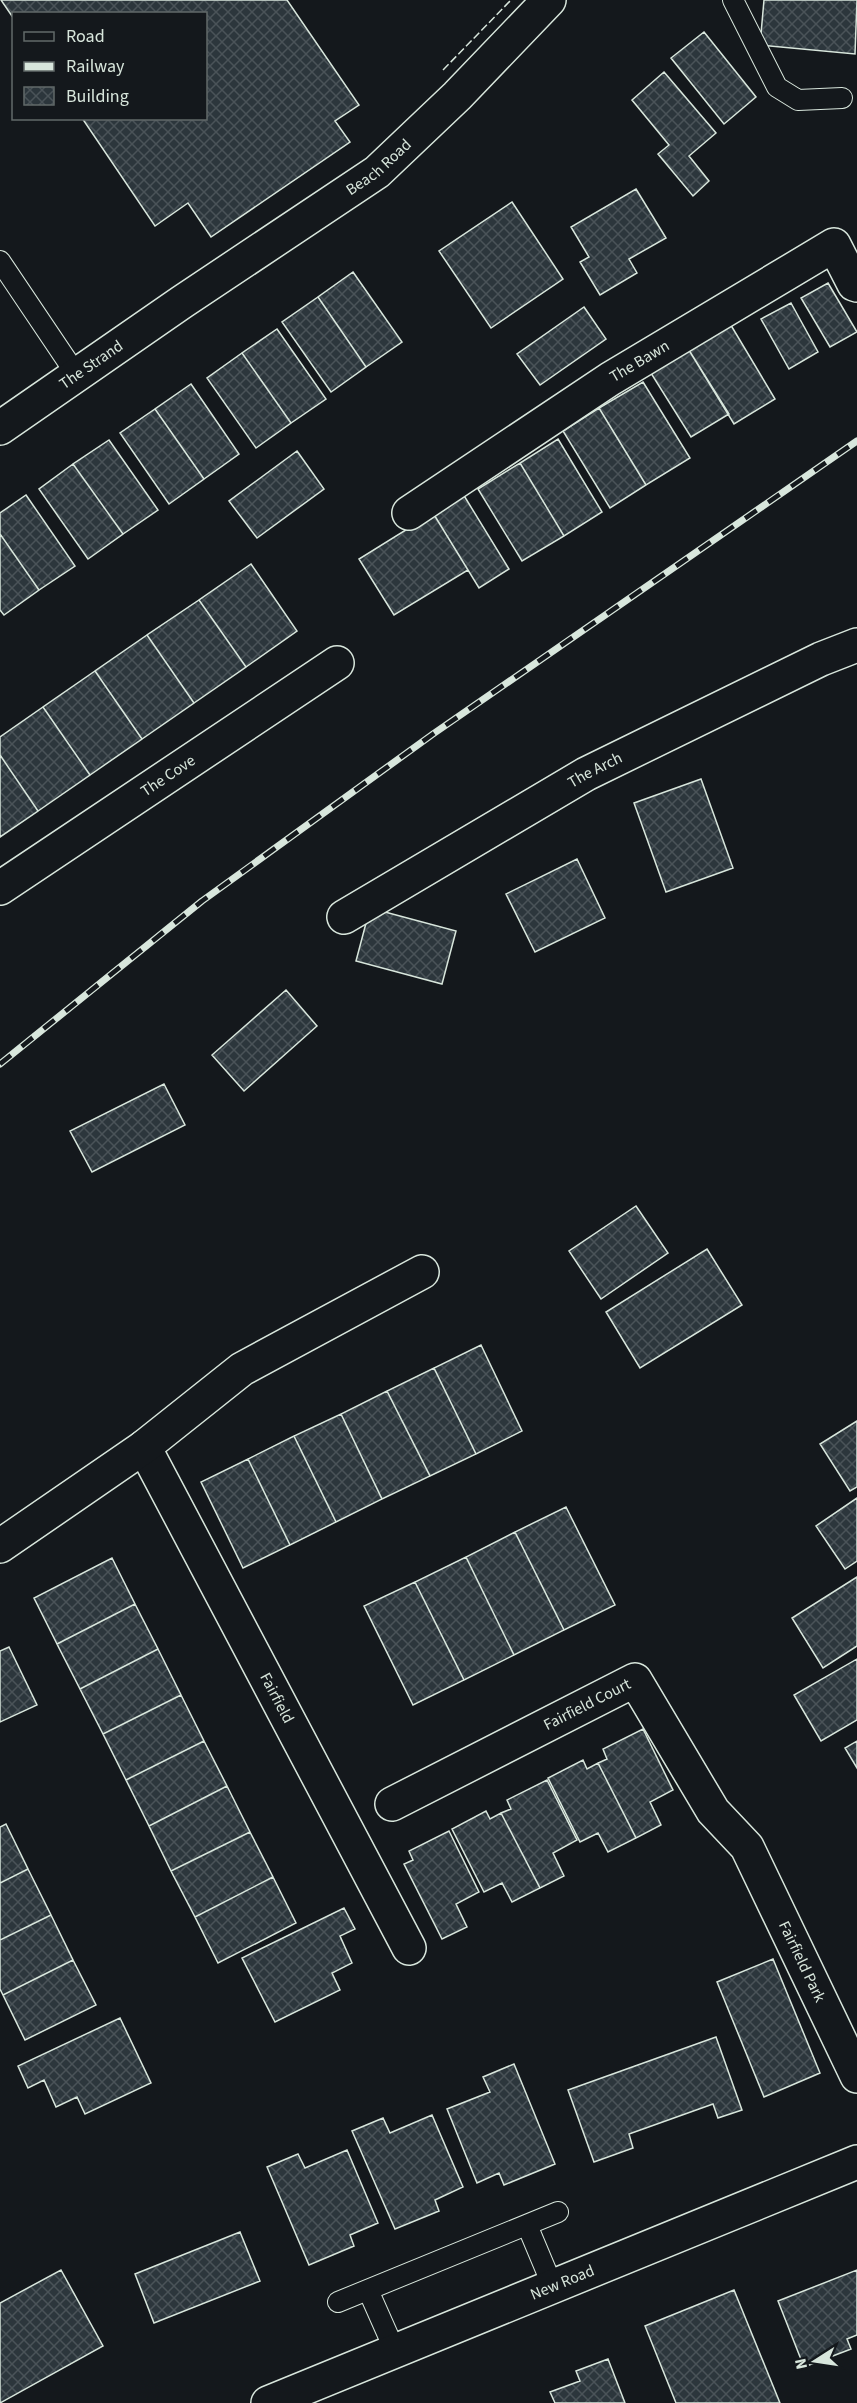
<svg xmlns="http://www.w3.org/2000/svg" width="857" height="2403" font-family="'Source Sans 3',sans-serif">
	<style>
		.building { fill: url(#building-cross-hatch); stroke: #d8e6dc; stroke-width: 1.5 }
		.lines { fill: none; stroke-linecap: round; stroke-linejoin: round }
		.lane-casing { stroke: #d8e6dc; stroke-width: 22 }
		.street-casing { stroke: #d8e6dc; stroke-width: 36 }
		.lane { stroke: #14181c; stroke-width: 20 }
		.street { stroke: #14181c; stroke-width: 33 }
		.rail-casing { stroke: #d8e6dc; stroke-width: 7 }
		.rail { stroke: #14181c; stroke-width: 4.5; stroke-dasharray: 14; stroke-linecap: butt }
		.fence { stroke: #d8e6dc; stroke-width: 1.5; stroke-dasharray: 8 3; stroke-linecap: butt }
		.labels { text-anchor: middle; dominant-baseline: central; stroke-width: 4.5; stroke-linejoin: round; paint-order: stroke }
		.street-label { font-size: 16px; fill: #d8e6dc; stroke: #14181c }
	</style>
	<defs>
		<pattern id="building-cross-hatch" width="8" height="8" patternUnits="userSpaceOnUse" patternTransform="scale(1.5)"><rect width="8" height="8" fill="#2c363c"/><path d="M0 0l8 8M0 8l8-8" fill="none" stroke="#4a5358"/></pattern>
	</defs>
	<rect width="100%" height="100%" fill="#14181c"/>
	<path class="building" d="M 1,0 L 287,0 L 359,105 L 335,121 L 350,142 L 211,237 L 188,203 L 155,226 L 82,118 L 206,118 L 206,14 L 14,14 L 14,19 Z
		M 764,0 L 857,0 L 855,54 L 760,45 Z
		M 704,32 L 756,97 L 724,124 L 671,58 Z
		M 664,72 L 716,133 L 689,156 L 709,181 L 693,196 L 658,154 L 669,145 L 632,100 Z
		M 636,189 L 666,238 L 629,259 L 637,273 L 600,295 L 580,262 L 589,257 L 571,227 Z
		M 512,202 L 563,279 L 491,328 L 439,251 Z
		M 353,272 L 402,342 L 366,367 L 318,297 Z
		M 828,283 L 857,332 L 830,347 L 801,298 Z
		M 318,297 L 366,367 L 331,392 L 282,322 Z
		M 791,303 L 818,352 L 789,369 L 761,319 Z
		M 584,307 L 606,339 L 540,385 L 517,354 Z
		M 729,322 L 775,399 L 734,424 L 687,347 Z
		M 277,329 L 326,399 L 291,423 L 242,353 Z
		M 687,347 L 729,414 L 691,437 L 649,370 Z
		M 242,353 L 291,423 L 256,448 L 207,378 Z
		M 643,382 L 690,458 L 646,485 L 599,408 Z
		M 191,384 L 239,454 L 204,479 L 155,409 Z
		M 599,408 L 646,485 L 610,508 L 563,431 Z
		M 155,409 L 204,479 L 169,504 L 120,433 Z
		M 558,439 L 602,512 L 564,536 L 520,463 Z
		M 109,440 L 158,510 L 123,534 L 73,464 Z
		M 297,451 L 324,489 L 257,538 L 229,501 Z
		M 520,463 L 564,536 L 522,561 L 478,489 Z
		M 73,464 L 123,534 L 88,559 L 39,489 Z
		M 463,494 L 509,569 L 479,588 L 433,513 Z
		M 26,495 L 75,566 L 39,590 L 0,534 L 0,513 Z
		M 433,513 L 468,570 L 394,615 L 359,559 Z
		M 0,534 L 39,590 L 4,615 L 0,610 Z
		M 251,564 L 297,631 L 246,667 L 199,600 Z
		M 199,600 L 246,667 L 194,703 L 147,635 Z
		M 147,635 L 194,703 L 142,739 L 95,671 Z
		M 95,671 L 142,739 L 90,775 L 43,707 Z
		M 43,707 L 90,775 L 38,811 L 0,755 L 0,737 Z
		M 0,755 L 38,811 L 0,837 Z
		M 701,779 L 733,868 L 666,892 L 634,803 Z
		M 577,859 L 605,918 L 535,952 L 506,894 Z
		M 370,908 L 456,931 L 442,984 L 356,961 Z
		M 286,990 L 317,1026 L 244,1091 L 212,1055 Z
		M 164,1084 L 185,1125 L 92,1172 L 70,1131 Z
		M 636,1206 L 668,1253 L 601,1299 L 569,1251 Z
		M 707,1249 L 742,1305 L 640,1368 L 606,1312 Z
		M 481,1345 L 522,1431 L 476,1454 L 434,1368 Z
		M 434,1368 L 476,1454 L 430,1476 L 387,1391 Z
		M 387,1391 L 430,1476 L 382,1499 L 341,1414 Z
		M 341,1414 L 382,1499 L 336,1522 L 294,1436 Z
		M 857,1421 L 857,1487 L 850,1491 L 820,1444 Z
		M 294,1436 L 336,1522 L 290,1545 L 248,1459 Z
		M 248,1459 L 290,1545 L 243,1568 L 201,1482 Z
		M 857,1498 L 857,1561 L 845,1569 L 816,1526 Z
		M 566,1507 L 615,1605 L 564,1630 L 515,1532 Z
		M 515,1532 L 564,1630 L 514,1655 L 466,1557 Z
		M 466,1557 L 514,1655 L 464,1680 L 415,1582 Z
		M 112,1558 L 135,1604 L 57,1644 L 34,1598 Z
		M 857,1577 L 857,1646 L 823,1668 L 792,1618 Z
		M 415,1582 L 464,1680 L 413,1705 L 364,1606 Z
		M 135,1604 L 158,1649 L 80,1689 L 57,1644 Z
		M 9,1647 L 37,1705 L 0,1722 L 0,1651 Z
		M 158,1649 L 181,1695 L 103,1734 L 80,1689 Z
		M 857,1659 L 857,1720 L 821,1741 L 794,1695 Z
		M 181,1695 L 204,1741 L 126,1780 L 103,1734 Z
		M 643,1729 L 673,1790 L 650,1802 L 661,1825 L 636,1838 L 598,1763 L 607,1759 L 603,1749 Z
		M 204,1741 L 227,1786 L 149,1826 L 126,1780 Z
		M 857,1741 L 857,1768 L 845,1748 Z
		M 583,1760 L 587,1769 L 598,1763 L 636,1838 L 608,1852 L 598,1833 L 580,1842 L 548,1778 Z
		M 547,1780 L 577,1840 L 553,1853 L 564,1876 L 540,1888 L 501,1813 L 511,1809 L 507,1800 Z
		M 227,1786 L 250,1832 L 171,1871 L 149,1826 Z
		M 486,1811 L 490,1819 L 501,1813 L 540,1888 L 512,1902 L 502,1883 L 484,1892 L 452,1829 Z
		M 6,1824 L 28,1869 L 0,1883 L 0,1827 Z
		M 449,1831 L 479,1892 L 456,1904 L 467,1927 L 442,1939 L 404,1864 L 413,1860 L 409,1851 Z
		M 250,1832 L 273,1877 L 195,1917 L 171,1871 Z
		M 28,1869 L 51,1915 L 0,1940 L 0,1883 Z
		M 273,1877 L 296,1923 L 218,1963 L 195,1917 Z
		M 344,1908 L 355,1929 L 340,1936 L 352,1963 L 332,1973 L 340,1990 L 275,2022 L 242,1958 Z
		M 51,1915 L 73,1960 L 3,1995 L 0,1989 L 0,1940 Z
		M 773,1959 L 820,2073 L 764,2097 L 717,1982 Z
		M 73,1960 L 96,2005 L 25,2040 L 3,1995 Z
		M 120,2018 L 151,2083 L 85,2114 L 77,2097 L 56,2107 L 44,2080 L 28,2088 L 18,2066 Z
		M 716,2037 L 742,2110 L 718,2118 L 713,2104 L 629,2134 L 633,2148 L 594,2162 L 568,2090 Z
		M 514,2064 L 555,2164 L 504,2185 L 499,2173 L 477,2183 L 447,2109 L 490,2092 L 483,2077 Z
		M 432,2115 L 463,2187 L 435,2200 L 439,2211 L 395,2229 L 352,2131 L 383,2118 L 390,2133 Z
		M 347,2150 L 378,2223 L 350,2235 L 354,2246 L 309,2265 L 267,2167 L 298,2154 L 305,2168 Z
		M 240,2232 L 260,2281 L 154,2323 L 135,2274 Z
		M 61,2270 L 103,2346 L 0,2403 L 0,2303 Z
		M 857,2270 L 857,2335 L 847,2339 L 851,2349 L 804,2367 L 778,2301 Z
		M 734,2290 L 780,2403 L 676,2403 L 645,2326 Z
		M 608,2359 L 625,2403 L 555,2403 L 550,2392 L 580,2381 L 576,2371 Z"/>
	<g class="lines">
		<defs>
			<path id="lane" d="M 733,0 L 777,87 L 798,100 L 842,98
				M 0,261 L 76,374
				M 527,2225 L 553,2287
				M 368,2290 L 395,2351
				M 338,2302 L 558,2212"/>
			<g id="street">
				<path id="s1" d="M 0,428 L 182,302 L 377,172 L 457,96 L 549,0"/>
				<path id="s2" d="M 409,513 L 610,379 L 834,245 L 854,284 L 857,285"/>
				<path id="s3" d="M 0,888 L 337,663"/>
				<path id="s4" d="M 344,917 L 586,774 L 821,659 L 857,645"/>
				<path id="s5" d="M 144,1447 L 409,1948"/>
				<path d="M 0,1546 L 144,1447 L 242,1369 L 422,1272"/>
				<path id="s6" d="M 392,1804 L 635,1680 L 713,1811 L 747,1847 L 857,2076"/>
				<path id="s7" d="M 268,2403 L 857,2162"/>
			</g>
		</defs>
		<use href="#lane" class="lane-casing"/>
		<use href="#street" class="street-casing"/>
		<use href="#lane" class="lane"/>
		<use href="#street" class="street"/>
		<defs>
			<path id="rail" d="M 0,1064 L 202,901 L 433,734 L 857,441"/>
		</defs>
		<use href="#rail" class="rail-casing"/>
		<use href="#rail" class="rail"/>
		<path class="fence" d="M 443,70 L 511,0"/>
	</g>
	<g class="labels">
		<g class="street-label">
			<text stroke="none"><textPath href="#s1" startOffset="460">Beach Road</textPath></text>
			<text stroke="none"><textPath href="#s2" startOffset="276">The Bawn</textPath></text>
			<text stroke="none"><textPath href="#s1" startOffset="111">The Strand</textPath></text>
			<text stroke="none"><textPath href="#s4" startOffset="291">The Arch</textPath></text>
			<text stroke="none"><textPath href="#s3" startOffset="202">The Cove</textPath></text>
			<text stroke="none"><textPath href="#s5" startOffset="284">Fairfield</textPath></text>
			<text stroke="none"><textPath href="#s6" startOffset="219">Fairfield Court</textPath></text>
			<text stroke="none"><textPath href="#s6" startOffset="602">Fairfield Park</textPath></text>
			<text stroke="none"><textPath href="#s7" startOffset="318">New Road</textPath></text>
		</g>
	</g>
	<rect x="12" y="12" width="195" height="108" fill="#14181c" stroke="#626a69" stroke-width="1.5"/>
	<rect x="24" y="32" width="30" height="9" fill="#14181c" stroke="#626a69" stroke-width="1.5"/>
	<text x="66" y="42" font-size="18" fill="#d8e6dc">Road</text>
	<rect x="24" y="62" width="30" height="9" fill="#d8e6dc" stroke="#626a69" stroke-width="1.5"/>
	<text x="66" y="72" font-size="18" fill="#d8e6dc">Railway</text>
	<rect x="24" y="87" width="30" height="18" fill="url(#building-cross-hatch)" stroke="#626a69" stroke-width="1.5"/>
	<text x="66" y="102" font-size="18" fill="#d8e6dc">Building</text>
	<g transform="translate(815 2361) rotate(258)" stroke="#14181c" stroke-width="4.5" paint-order="stroke">
	<path d="M0-4.5L10 22L0 15L-10 22Z" fill="#d8e6dc"/>
	<text y="-9" font-size="16" font-weight="bold" text-anchor="middle" fill="#d8e6dc">N</text>
	</g>
</svg>
